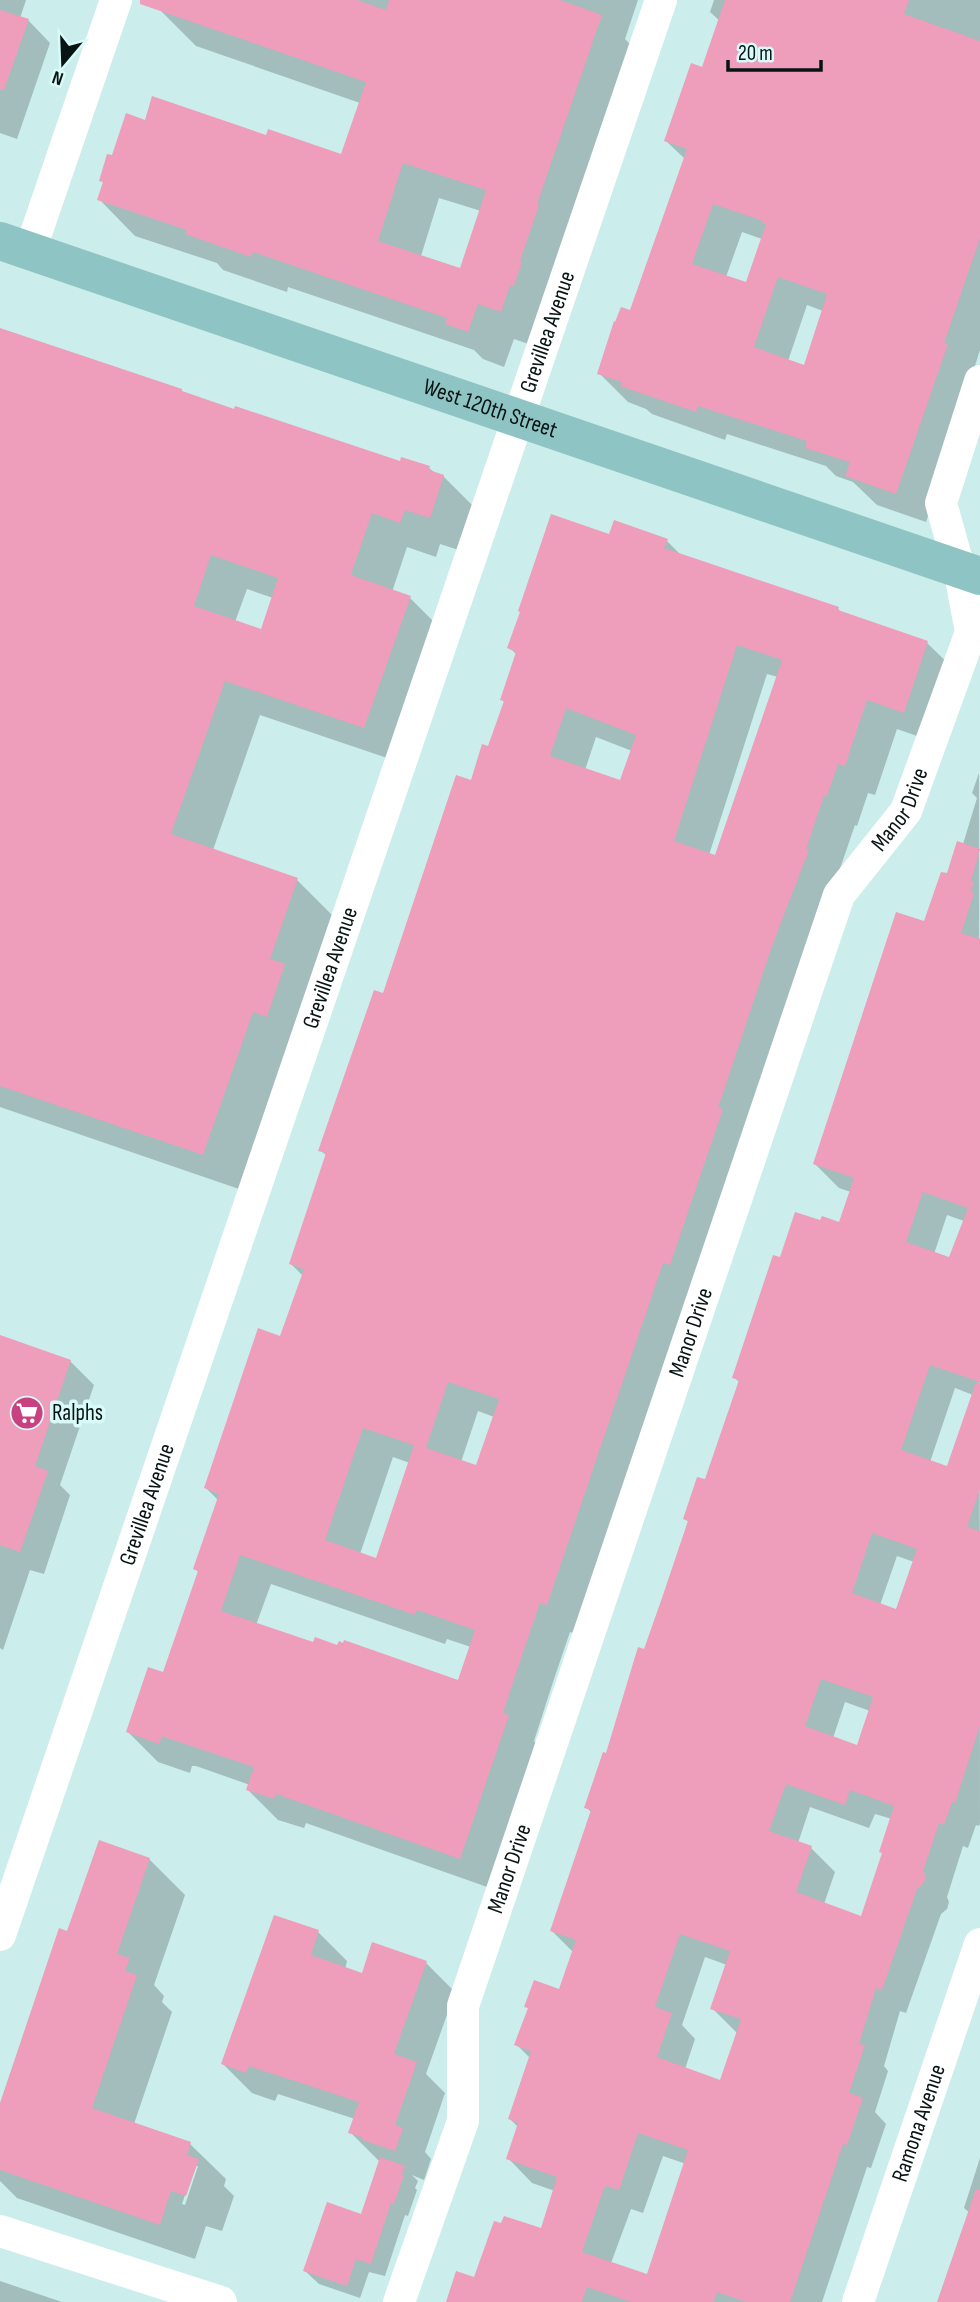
<svg xmlns="http://www.w3.org/2000/svg" width="980" height="2302" font-family="'Sofia Sans Condensed',sans-serif">
	<style>
		.shadow { fill: #0003; fill-rule: evenodd }
		.building { fill: #ee9dbb; fill-rule: evenodd }
		.lines { fill: none; stroke-linecap: round; stroke-linejoin: round }
		.minor { stroke: #fff; stroke-width: 32 }
		.major { stroke: #8ec5c4; stroke-width: 38 }
		.labels { text-anchor: middle; dominant-baseline: central; stroke-width: 7; stroke-linejoin: round; paint-order: stroke }
		.street-label { font-size: 23px; fill: #081413; stroke: #d8faf8 }
		.poi-label { font-size: 23px; fill: #081413; stroke: #d8faf8; text-anchor: start }
	</style>
	<rect width="100%" height="100%" fill="#cbedeb"/>
	<path class="shadow" d="M 0,0 L 26,0 L 20,18 L 28,20 L 50,43 L 17,139 L 0,133 Z
		M 163,0 L 638,0 L 625,39 L 638,52 L 537,347 L 514,339 L 504,367 L 483,359 L 474,350 L 288,287 L 287,292 L 223,270 L 217,263 L 135,236 L 99,199 L 104,184 L 101,180 L 113,158 L 146,122 L 267,137 L 342,156 L 360,103 L 196,46 L 160,10 ZM 439,198 L 481,211 L 462,270 L 421,256 Z
		M 714,0 L 980,0 L 980,350 L 973,372 L 976,375 L 926,522 L 877,505 L 853,482 L 836,476 L 826,466 L 727,434 L 725,440 L 652,414 L 646,409 L 628,402 L 599,373 L 631,312 L 685,159 L 666,141 L 703,69 L 720,21 L 710,12 ZM 742,232 L 762,239 L 747,284 L 726,277 ZM 807,305 L 823,311 L 805,367 L 788,361 Z
		M 0,330 L 185,394 L 401,463 L 429,468 L 435,473 L 443,476 L 478,511 L 465,552 L 440,544 L 436,557 L 407,547 L 392,592 L 410,598 L 445,633 L 399,762 L 260,715 L 213,850 L 297,880 L 332,915 L 239,1189 L 0,1107 ZM 247,589 L 273,598 L 262,631 L 235,622 Z
		M 610,536 L 667,541 L 682,556 L 838,609 L 842,613 L 927,643 L 958,673 L 934,742 L 897,729 L 875,795 L 868,793 L 857,826 L 855,825 L 577,1634 L 570,1632 L 553,1682 L 534,1741 L 539,1746 L 490,1888 L 306,1823 L 304,1828 L 278,1820 L 248,1790 L 250,1785 L 196,1766 L 192,1766 L 190,1773 L 158,1762 L 128,1732 L 164,1674 L 199,1573 L 195,1568 L 218,1500 L 206,1488 L 282,1338 L 303,1276 L 291,1264 L 327,1156 L 320,1150 L 472,782 L 489,748 L 505,703 L 502,700 L 517,655 L 509,647 ZM 767,674 L 778,677 L 716,857 L 709,855 ZM 596,737 L 632,751 L 621,782 L 585,770 ZM 478,1411 L 494,1417 L 477,1468 L 461,1462 ZM 393,1457 L 410,1463 L 377,1560 L 360,1554 ZM 271,1584 L 445,1644 L 447,1639 L 471,1647 L 459,1682 L 314,1644 L 256,1625 Z
		M 979,773 L 980,1823 L 979,1826 L 976,1825 L 968,1848 L 963,1846 L 947,1897 L 949,1902 L 947,1909 L 941,1914 L 906,2013 L 900,2011 L 884,2066 L 888,2071 L 875,2112 L 886,2124 L 871,2168 L 867,2167 L 822,2302 L 447,2302 L 542,2230 L 555,2191 L 532,2183 L 508,2158 L 518,2127 L 510,2119 L 530,2058 L 516,2044 L 529,2009 L 526,2006 L 560,1991 L 573,1952 L 552,1931 L 592,1813 L 586,1807 L 645,1651 L 689,1523 L 685,1518 L 706,1481 L 740,1383 L 734,1377 L 781,1260 L 821,1223 L 840,1225 L 851,1192 L 839,1188 L 815,1164 L 963,844 L 977,798 L 972,793 ZM 947,1215 L 964,1221 L 950,1259 L 934,1254 ZM 955,1388 L 973,1395 L 948,1468 L 930,1462 ZM 897,1556 L 914,1562 L 897,1612 L 880,1605 ZM 845,1702 L 870,1711 L 858,1747 L 833,1738 ZM 810,1807 L 869,1828 L 875,1814 L 892,1819 L 884,1854 L 862,1918 L 824,1904 L 835,1872 L 811,1848 L 798,1843 ZM 705,1957 L 727,1965 L 712,2008 L 737,2033 L 721,2082 L 685,2069 L 695,2039 L 682,2025 ZM 663,2156 L 686,2164 L 648,2276 L 611,2263 L 631,2209 L 643,2213 Z
		M 0,1337 L 70,1361 L 94,1385 L 60,1485 L 70,1495 L 44,1574 L 30,1570 L 3,1650 L 0,1648 Z
		M 149,1859 L 185,1895 L 154,1985 L 164,1996 L 162,2002 L 172,2012 L 134,2124 L 190,2144 L 226,2179 L 224,2186 L 234,2196 L 222,2231 L 206,2226 L 195,2259 L 17,2198 L 0,2181 L 0,2108 L 69,1933 ZM 195,2166 L 198,2166 L 185,2205 L 182,2204 Z
		M 318,1932 L 347,1961 L 345,1969 L 363,1975 L 426,1963 L 455,1992 L 426,2074 L 445,2093 L 425,2152 L 431,2159 L 424,2180 L 412,2175 L 418,2181 L 415,2188 L 417,2190 L 408,2216 L 405,2215 L 385,2276 L 369,2272 L 360,2298 L 319,2284 L 305,2271 L 363,2216 L 380,2162 L 350,2132 L 355,2119 L 278,2094 L 275,2101 L 252,2093 L 223,2064 Z
		M 980,2158 L 980,2302 L 939,2302 L 970,2213 L 964,2208 Z
		M 0,2281 L 62,2302 L 0,2302 Z"/>
	<path class="building" d="M 140,0 L 357,0 L 386,10 L 389,0 L 560,0 L 602,15 L 537,204 L 539,205 L 520,261 L 522,262 L 514,286 L 510,285 L 501,312 L 478,304 L 468,332 L 445,324 L 447,318 L 253,252 L 251,257 L 185,234 L 187,230 L 97,200 L 103,182 L 99,181 L 107,154 L 112,155 L 126,113 L 145,120 L 152,96 L 266,135 L 268,129 L 341,154 L 366,82 L 140,4 ZM 403,163 L 486,190 L 460,268 L 378,241 Z
		M 725,0 L 909,0 L 904,14 L 980,41 L 980,238 L 944,343 L 948,344 L 896,494 L 845,476 L 850,462 L 805,448 L 807,441 L 698,406 L 696,412 L 620,386 L 622,382 L 597,374 L 614,321 L 615,322 L 621,307 L 630,310 L 687,149 L 664,141 L 691,63 L 702,67 ZM 713,204 L 763,221 L 762,223 L 766,224 L 746,282 L 692,264 ZM 778,277 L 827,294 L 804,365 L 754,347 Z
		M 0,10 L 29,19 L 4,90 L 0,90 Z
		M 0,328 L 182,389 L 182,391 L 234,409 L 235,406 L 400,461 L 401,457 L 430,466 L 429,470 L 444,475 L 430,518 L 405,510 L 400,523 L 372,513 L 351,575 L 411,596 L 364,728 L 225,681 L 171,834 L 298,878 L 270,959 L 285,964 L 267,1017 L 253,1012 L 203,1155 L 0,1086 ZM 211,555 L 278,578 L 261,629 L 194,606 Z
		M 551,514 L 609,534 L 614,520 L 668,539 L 664,548 L 839,607 L 838,610 L 928,641 L 904,713 L 867,700 L 845,766 L 838,764 L 827,796 L 824,796 L 806,849 L 809,850 L 772,946 L 718,1108 L 723,1109 L 670,1265 L 663,1263 L 547,1605 L 540,1603 L 523,1652 L 503,1713 L 509,1715 L 460,1859 L 276,1794 L 274,1799 L 246,1790 L 254,1767 L 164,1737 L 162,1736 L 159,1744 L 126,1732 L 148,1667 L 163,1672 L 198,1571 L 193,1569 L 219,1494 L 204,1488 L 258,1328 L 280,1336 L 304,1269 L 289,1264 L 326,1153 L 318,1151 L 374,990 L 383,993 L 456,775 L 471,780 L 482,744 L 488,746 L 504,701 L 500,700 L 516,652 L 507,648 L 520,612 L 518,611 ZM 737,645 L 782,660 L 715,855 L 674,841 ZM 566,708 L 636,735 L 620,780 L 550,756 ZM 448,1382 L 499,1399 L 476,1465 L 426,1448 ZM 363,1428 L 414,1445 L 376,1558 L 325,1540 ZM 240,1555 L 415,1615 L 417,1610 L 475,1630 L 458,1680 L 344,1640 L 343,1643 L 339,1641 L 337,1645 L 315,1637 L 313,1642 L 221,1611 Z
		M 957,841 L 980,849 L 971,881 L 974,882 L 971,892 L 974,893 L 961,933 L 980,939 L 980,1382 L 930,1365 L 901,1450 L 947,1466 L 976,1382 L 980,1383 L 980,1489 L 967,1527 L 980,1531 L 980,1725 L 955,1803 L 952,1802 L 944,1825 L 939,1823 L 923,1871 L 926,1876 L 923,1884 L 917,1889 L 882,1990 L 876,1988 L 859,2044 L 865,2045 L 849,2093 L 863,2098 L 847,2145 L 843,2144 L 790,2302 L 746,2302 L 717,2292 L 714,2302 L 631,2302 L 587,2287 L 582,2302 L 446,2302 L 456,2271 L 474,2277 L 494,2221 L 501,2223 L 504,2216 L 541,2228 L 557,2177 L 506,2159 L 518,2123 L 508,2119 L 531,2051 L 514,2045 L 528,2008 L 524,2007 L 534,1980 L 559,1989 L 576,1940 L 550,1931 L 591,1810 L 584,1808 L 603,1752 L 606,1753 L 638,1647 L 644,1649 L 662,1598 L 688,1521 L 683,1519 L 697,1477 L 705,1479 L 739,1380 L 732,1378 L 773,1255 L 780,1257 L 795,1212 L 820,1220 L 822,1216 L 839,1222 L 854,1178 L 813,1164 L 896,912 L 924,921 L 941,872 L 947,873 ZM 923,1192 L 968,1208 L 949,1257 L 906,1242 ZM 872,1533 L 917,1549 L 896,1609 L 852,1593 ZM 821,1679 L 873,1697 L 857,1745 L 805,1726 ZM 786,1784 L 845,1805 L 850,1790 L 894,1806 L 879,1852 L 882,1853 L 861,1916 L 796,1892 L 812,1846 L 769,1831 ZM 680,1934 L 730,1951 L 710,2009 L 741,2019 L 720,2080 L 657,2057 L 672,2013 L 655,2007 ZM 638,2133 L 688,2150 L 647,2274 L 582,2252 L 604,2188 L 607,2186 L 619,2190 Z
		M 0,1335 L 71,1360 L 35,1466 L 48,1471 L 20,1552 L 0,1545 Z
		M 99,1840 L 150,1858 L 117,1954 L 130,1958 L 125,1971 L 137,1975 L 92,2108 L 191,2142 L 187,2155 L 199,2159 L 186,2196 L 171,2191 L 160,2225 L 0,2170 L 0,2103 L 59,1928 L 67,1931 Z
		M 274,1915 L 319,1930 L 311,1955 L 362,1973 L 372,1942 L 427,1961 L 394,2054 L 417,2062 L 395,2125 L 403,2128 L 395,2151 L 362,2140 L 362,2137 L 348,2133 L 359,2102 L 249,2066 L 246,2073 L 221,2064 Z
		M 380,2157 L 405,2166 L 402,2174 L 404,2175 L 394,2204 L 391,2203 L 371,2264 L 356,2259 L 347,2286 L 303,2271 L 327,2202 L 361,2214 Z
		M 976,2189 L 980,2190 L 980,2302 L 937,2302 Z"/>
	<g class="lines">
		<g class="minor">
			<path d="M 30,251 L 116,0"/>
			<path id="s1" d="M 0,1935 L 661,0"/>
			<path d="M 0,2231 L 221,2302"/>
			<path id="s2" d="M 399,2302 L 463,2121 L 463,2006 L 839,895 L 906,811 L 971,632 L 959,568 L 941,503 L 980,381"/>
			<path id="s3" d="M 858,2302 L 980,1944"/>
		</g>
		<path class="major" id="s4" d="M 0,241 L 980,576"/>
	</g>
	<defs>
		<symbol id="supermarket-disc" viewBox="-11 -11 22 22"><circle r="9.5" fill="#c94180" stroke="#d8faf8"/><path d="M-6-5.5h2.5l.6 2H6L4.5 2H-2.5L-4.4-4H-6ZM-1.5 3.2a1.3 1.3 0 1 0 .1 0ZM3 3.2a1.3 1.3 0 1 0 .1 0Z" fill="#fff"/></symbol>
	</defs>
	<g fill-rule="evenodd">
		<use href="#supermarket-disc" x="8" y="1394" width="38" height="38"/>
	</g>
	<g class="labels">
		<g class="street-label">
			<text stroke="none"><textPath href="#s1" startOffset="1694">Grevillea Avenue</textPath></text>
			<text stroke="none"><textPath href="#s4" startOffset="518">West 120th Street</textPath></text>
			<text stroke="none"><textPath href="#s2" startOffset="1586">Manor Drive</textPath></text>
			<text stroke="none"><textPath href="#s1" startOffset="1022">Grevillea Avenue</textPath></text>
			<text stroke="none"><textPath href="#s2" startOffset="1018">Manor Drive</textPath></text>
			<text stroke="none"><textPath href="#s1" startOffset="455">Grevillea Avenue</textPath></text>
			<text stroke="none"><textPath href="#s2" startOffset="452">Manor Drive</textPath></text>
			<text stroke="none"><textPath href="#s3" startOffset="189">Ramona Avenue</textPath></text>
		</g>
		<g class="poi-label">
			<text x="52" y="1413">Ralphs</text>
		</g>
	</g>
	<g transform="translate(63 63) rotate(199)" stroke="#d8faf8" stroke-width="5" paint-order="stroke">
	<path d="M0-5L12 26L0 18L-12 26Z" fill="#081413"/>
	<text y="-10" font-size="19" font-weight="bold" text-anchor="middle" fill="#081413">N</text>
	</g>
	<path d="M728 60v10h93v-10" fill="none" stroke="#081413" stroke-width="3.5"/>
	<text x="738" y="60" font-size="21" fill="#081413" stroke="#d8faf8" stroke-width="5" paint-order="stroke">20 m</text>
</svg>
